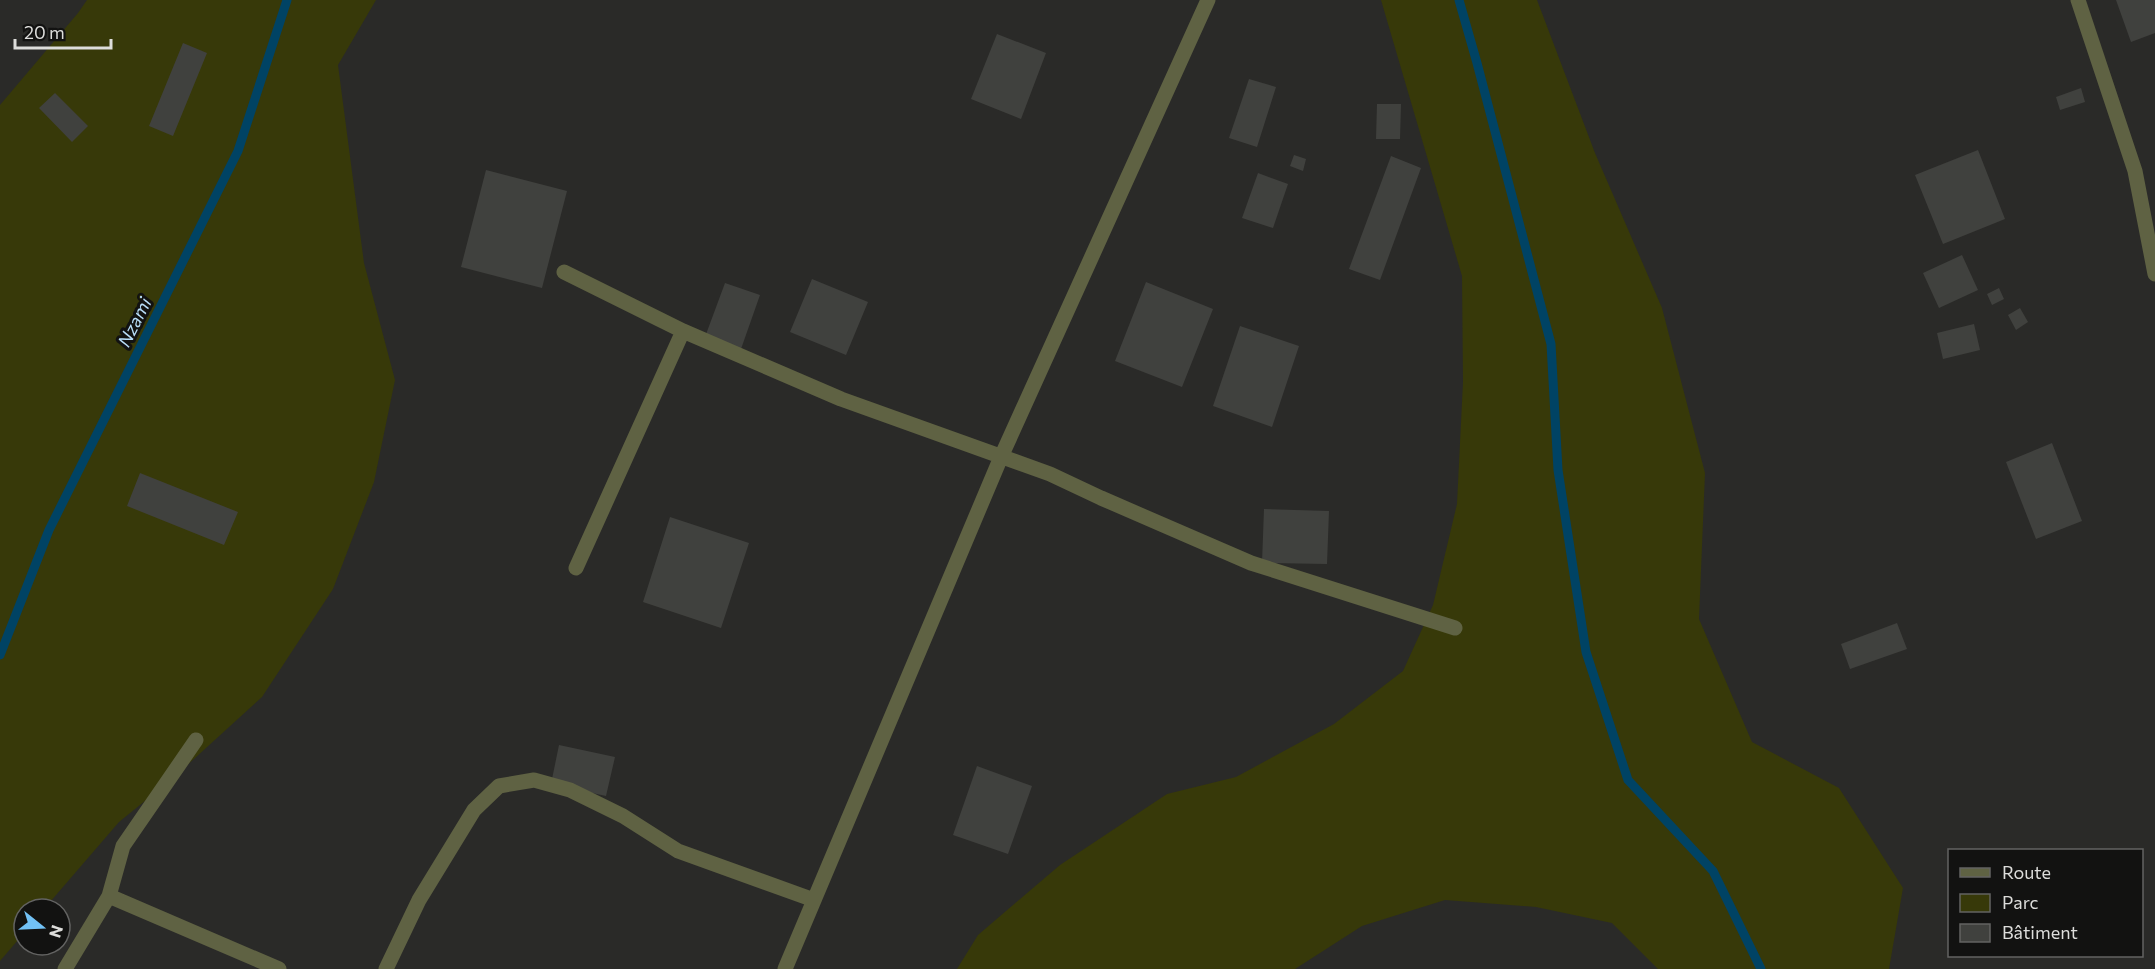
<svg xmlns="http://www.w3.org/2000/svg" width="2155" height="969" font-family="Commissioner,sans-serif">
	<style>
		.green { fill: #373909 }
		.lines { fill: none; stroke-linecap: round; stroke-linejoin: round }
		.stream { stroke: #004364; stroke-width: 9 }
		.building { fill: #40413e }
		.minor { stroke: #5f6243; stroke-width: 15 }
		.labels { text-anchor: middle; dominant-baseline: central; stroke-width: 6; stroke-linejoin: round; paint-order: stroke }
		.water-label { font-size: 18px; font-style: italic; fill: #b8ddf7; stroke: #121211 }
	</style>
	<rect width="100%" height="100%" fill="#2a2a28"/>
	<path class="green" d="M 87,0 L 376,0 L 338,65 L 364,263 L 395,380 L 374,482 L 333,589 L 262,697 L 172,779 L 119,822 L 44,909 L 24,909 L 24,933 L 0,961 L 0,105 L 78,13 Z
		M 1381,0 L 1537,0 L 1595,153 L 1662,308 L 1705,473 L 1699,619 L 1752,742 L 1839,788 L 1903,888 L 1889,969 L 1658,969 L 1612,923 L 1536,907 L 1445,900 L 1362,926 L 1295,969 L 957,969 L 978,935 L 1060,865 L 1167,794 L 1236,777 L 1334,724 L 1403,671 L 1433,605 L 1457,504 L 1463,382 L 1462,276 Z"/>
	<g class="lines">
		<path class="stream" d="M 1459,0 L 1477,63 L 1551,344 L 1558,470 L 1586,652 L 1628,780 L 1713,871 L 1761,969
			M 0,655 L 49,530 L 238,151 L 287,0"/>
	</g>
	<path class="building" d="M 2116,0 L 2155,0 L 2155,33 L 2131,42 Z
		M 997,34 L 1046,53 L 1021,119 L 971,99 Z
		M 183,43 L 207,53 L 173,136 L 149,126 Z
		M 1249,79 L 1276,87 L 1257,147 L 1229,138 Z
		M 2081,88 L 2085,102 L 2060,110 L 2056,97 Z
		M 55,93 L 88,126 L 72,142 L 39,108 Z
		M 1377,104 L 1401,104 L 1400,139 L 1376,139 Z
		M 1978,150 L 2005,219 L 1943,244 L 1915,175 Z
		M 1294,155 L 1306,159 L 1303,171 L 1290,166 Z
		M 1391,156 L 1421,168 L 1380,280 L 1349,269 Z
		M 486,170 L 567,191 L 542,288 L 461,267 Z
		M 1258,173 L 1288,184 L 1273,228 L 1242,218 Z
		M 1962,255 L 1978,290 L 1939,308 L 1923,273 Z
		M 812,279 L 868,302 L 846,355 L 790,332 Z
		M 1146,282 L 1213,309 L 1182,387 L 1115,361 Z
		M 725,283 L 760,295 L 741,349 L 705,337 Z
		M 1999,288 L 2004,299 L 1992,305 L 1987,294 Z
		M 2020,308 L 2028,322 L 2016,330 L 2008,315 Z
		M 1974,324 L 1980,350 L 1943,359 L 1937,333 Z
		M 1240,326 L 1299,346 L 1272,427 L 1213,406 Z
		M 2052,443 L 2082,521 L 2036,539 L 2006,462 Z
		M 140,473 L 238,512 L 224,545 L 127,506 Z
		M 1264,509 L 1329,511 L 1327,564 L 1262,563 Z
		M 670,517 L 749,543 L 721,628 L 643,602 Z
		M 1897,623 L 1907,649 L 1850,669 L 1841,644 Z
		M 559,745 L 615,757 L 606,796 L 551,784 Z
		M 977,766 L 1032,786 L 1008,854 L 953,835 Z"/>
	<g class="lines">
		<path class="minor" d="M 2078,0 L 2135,171 L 2155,274
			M 564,272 L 683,331 L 841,399 L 1050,474 L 1101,498 L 1251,563 L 1455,628
			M 576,568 L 683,331
			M 109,896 L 279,969
			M 65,969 L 109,896 L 123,846 L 196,740
			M 386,969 L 419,900 L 474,810 L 499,786 L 534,780 L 570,790 L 623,816 L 678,851 L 814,900
			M 785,969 L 1001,457 L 1208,0"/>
	</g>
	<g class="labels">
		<g class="water-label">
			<text transform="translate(134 322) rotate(-63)">Nzami</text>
		</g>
	</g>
	<rect x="1948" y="849" width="195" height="108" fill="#121211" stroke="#636362" stroke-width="1.5"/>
	<rect x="1960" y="868" width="30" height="9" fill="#5f6243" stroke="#636362" stroke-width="1.5"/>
	<text x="2002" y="879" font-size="18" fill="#dddddb">Route</text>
	<rect x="1960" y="894" width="30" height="18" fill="#373909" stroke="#636362" stroke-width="1.5"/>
	<text x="2002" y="909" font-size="18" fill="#dddddb">Parc</text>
	<rect x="1960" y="924" width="30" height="18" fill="#40413e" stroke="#636362" stroke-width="1.5"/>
	<text x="2002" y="939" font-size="18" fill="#dddddb">Bâtiment</text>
	<g transform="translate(42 927) rotate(108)"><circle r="28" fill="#121211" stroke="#636362" stroke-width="1.5"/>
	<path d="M0-4.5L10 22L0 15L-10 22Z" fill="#72c1f5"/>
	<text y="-9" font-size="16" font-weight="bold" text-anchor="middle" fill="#dddddb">N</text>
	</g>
	<path d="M15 39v9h96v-9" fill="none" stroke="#dddddb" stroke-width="3"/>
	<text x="24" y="39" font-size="18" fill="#dddddb" stroke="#121211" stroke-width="4.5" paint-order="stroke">20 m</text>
</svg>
